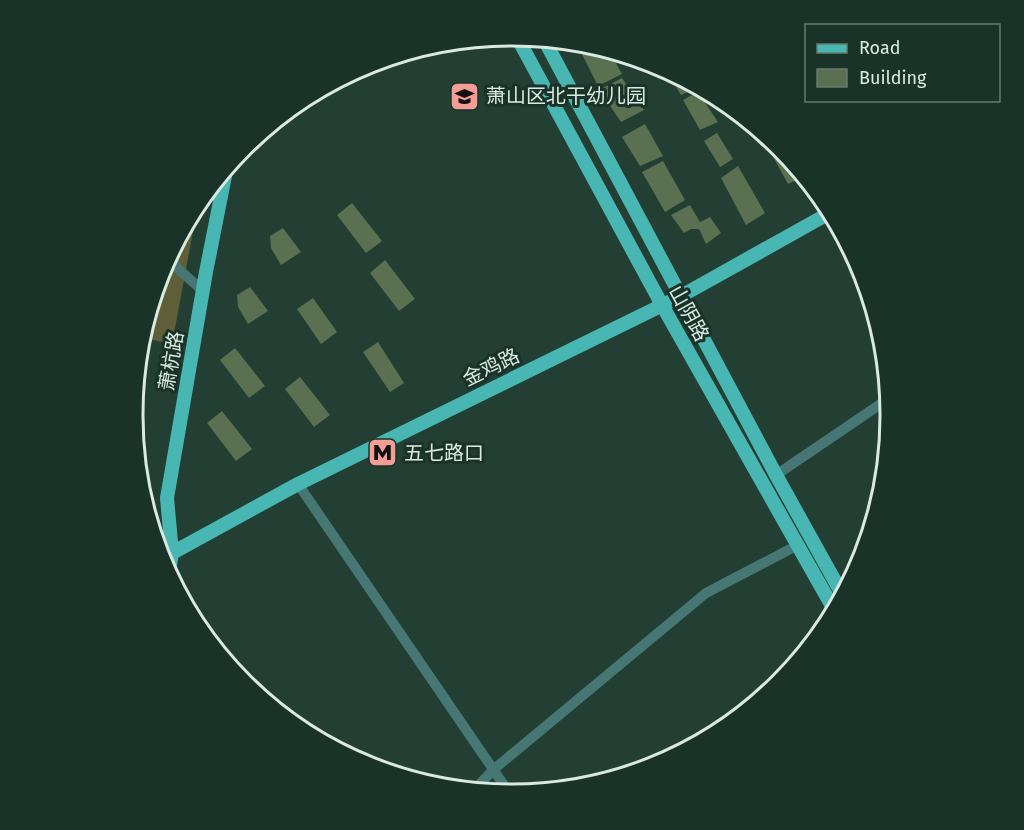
<svg xmlns="http://www.w3.org/2000/svg" width="1024" height="830" font-family="'Fira Sans','Noto Sans SC',sans-serif">
	<style>
		.green { fill: #5e5f39 }
		.building { fill: #5a7050 }
		.lines { fill: none; stroke-linecap: round; stroke-linejoin: round }
		.minor { stroke: #477775; stroke-width: 10 }
		.major { stroke: #48b6b2; stroke-width: 14 }
		.labels { text-anchor: middle; dominant-baseline: central; stroke-width: 6; stroke-linejoin: round; paint-order: stroke }
		.poi-label { font-size: 20px; fill: #dae9e2; stroke: #193328; text-anchor: start }
		.street-label { font-size: 20px; fill: #dae9e2; stroke: #193328 }
		.rim { fill: none; stroke: #dae9e2; stroke-width: 3 }
	</style>
	<rect width="100%" height="100%" fill="#233e32"/>
	<path class="green" d="M 195,221 L 172,344 L 148,339 L 162,270 Z"/>
	<path class="building" d="M 580,50 L 612,56 L 622,74 L 598,86 Z
		M 632,60 L 646,63 L 637,68 Z
		M 667,72 L 694,89 L 681,95 Z
		M 622,78 L 644,110 L 621,122 L 599,90 Z
		M 698,92 L 718,122 L 700,130 L 683,100 Z
		M 645,124 L 663,156 L 640,166 L 622,137 Z
		M 717,133 L 733,159 L 720,167 L 704,141 Z
		M 760,134 L 780,147 L 801,178 L 788,184 L 766,144 L 761,146 L 756,136 Z
		M 663,161 L 685,200 L 665,212 L 642,172 Z
		M 738,166 L 765,213 L 746,225 L 721,178 Z
		M 352,203 L 382,241 L 366,253 L 337,215 Z
		M 690,205 L 700,222 L 710,217 L 721,233 L 706,244 L 699,229 L 691,229 L 684,233 L 671,215 Z
		M 283,228 L 301,252 L 281,265 L 271,248 L 270,236 Z
		M 184,236 L 180,258 L 171,256 Z
		M 385,260 L 415,299 L 399,311 L 370,273 Z
		M 250,287 L 268,311 L 248,324 L 238,307 L 237,295 Z
		M 313,298 L 337,332 L 321,344 L 297,309 Z
		M 378,342 L 404,383 L 390,392 L 363,352 Z
		M 235,348 L 265,386 L 249,398 L 220,360 Z
		M 300,377 L 330,415 L 314,427 L 285,389 Z
		M 222,411 L 252,449 L 236,461 L 207,423 Z"/>
	<g class="lines">
		<path class="minor" d="M 166,264 L 175,266 L 203,291
			M 776,475 L 888,399
			M 298,484 L 510,794
			M 477,787 L 493,770 L 706,593 L 798,545"/>
		<path class="major" d="M 517,37 L 662,305 L 832,606
			M 546,43 L 776,475 L 841,592
			M 172,553 L 298,484 L 681,296 L 826,215
			M 169,571 L 172,553 L 167,498 L 206,272 L 225,176"/>
	</g>
	<defs>
		<symbol id="school-square" viewBox="-11 -11 22 22"><rect x="-9" y="-9" width="18" height="18" rx="4" fill="#f59c94" stroke="#193328"/><path d="M0-5L7-2L0 1L-7-2ZM-4 1L0 2.5L4 1V4Q0 6-4 4Z" fill="#111"/></symbol>
		<symbol id="metro-square" viewBox="-11 -11 22 22"><rect x="-9" y="-9" width="18" height="18" rx="4" fill="#f59c94" stroke="#193328"/><path d="M-5.5 5V-5H-3L0 0L3-5H5.5V5H3V-.5L0 4L-3-.5V5Z" fill="#111"/></symbol>
	</defs>
	<g fill-rule="evenodd">
		<use href="#school-square" x="448" y="80" width="33" height="33"/>
		<use href="#metro-square" x="366" y="436" width="33" height="33"/>
	</g>
	<g class="labels">
		<g class="poi-label">
			<text x="486" y="96">萧山区北干幼儿园</text>
			<text x="404" y="453">五七路口</text>
		</g>
		<g class="street-label">
			<text transform="translate(689 313) rotate(61)">山阴路</text>
			<text transform="translate(171 361) rotate(-80)">萧杭路</text>
			<text transform="translate(491 367) rotate(-26)">金鸡路</text>
		</g>
	</g>
	<path d="M0 0H1024V830H0ZM511 46H512A368 368 0 0 1 880 414V416A368 368 0 0 1 512 784H511A368 368 0 0 1 143 416V414A368 368 0 0 1 511 46Z" fill="#193328" fill-rule="evenodd"/>
	<path class="rim" d="M511 46H512A368 368 0 0 1 880 414V416A368 368 0 0 1 512 784H511A368 368 0 0 1 143 416V414A368 368 0 0 1 511 46Z"/>
	<rect x="805" y="24" width="195" height="78" fill="#193328" stroke="#667c72" stroke-width="1.5"/>
	<rect x="817" y="44" width="30" height="9" fill="#48b6b2" stroke="#667c72" stroke-width="1.5"/>
	<text x="859" y="54" font-size="18" fill="#dae9e2">Road</text>
	<rect x="817" y="69" width="30" height="18" fill="#5a7050" stroke="#667c72" stroke-width="1.5"/>
	<text x="859" y="84" font-size="18" fill="#dae9e2">Building</text>
</svg>
